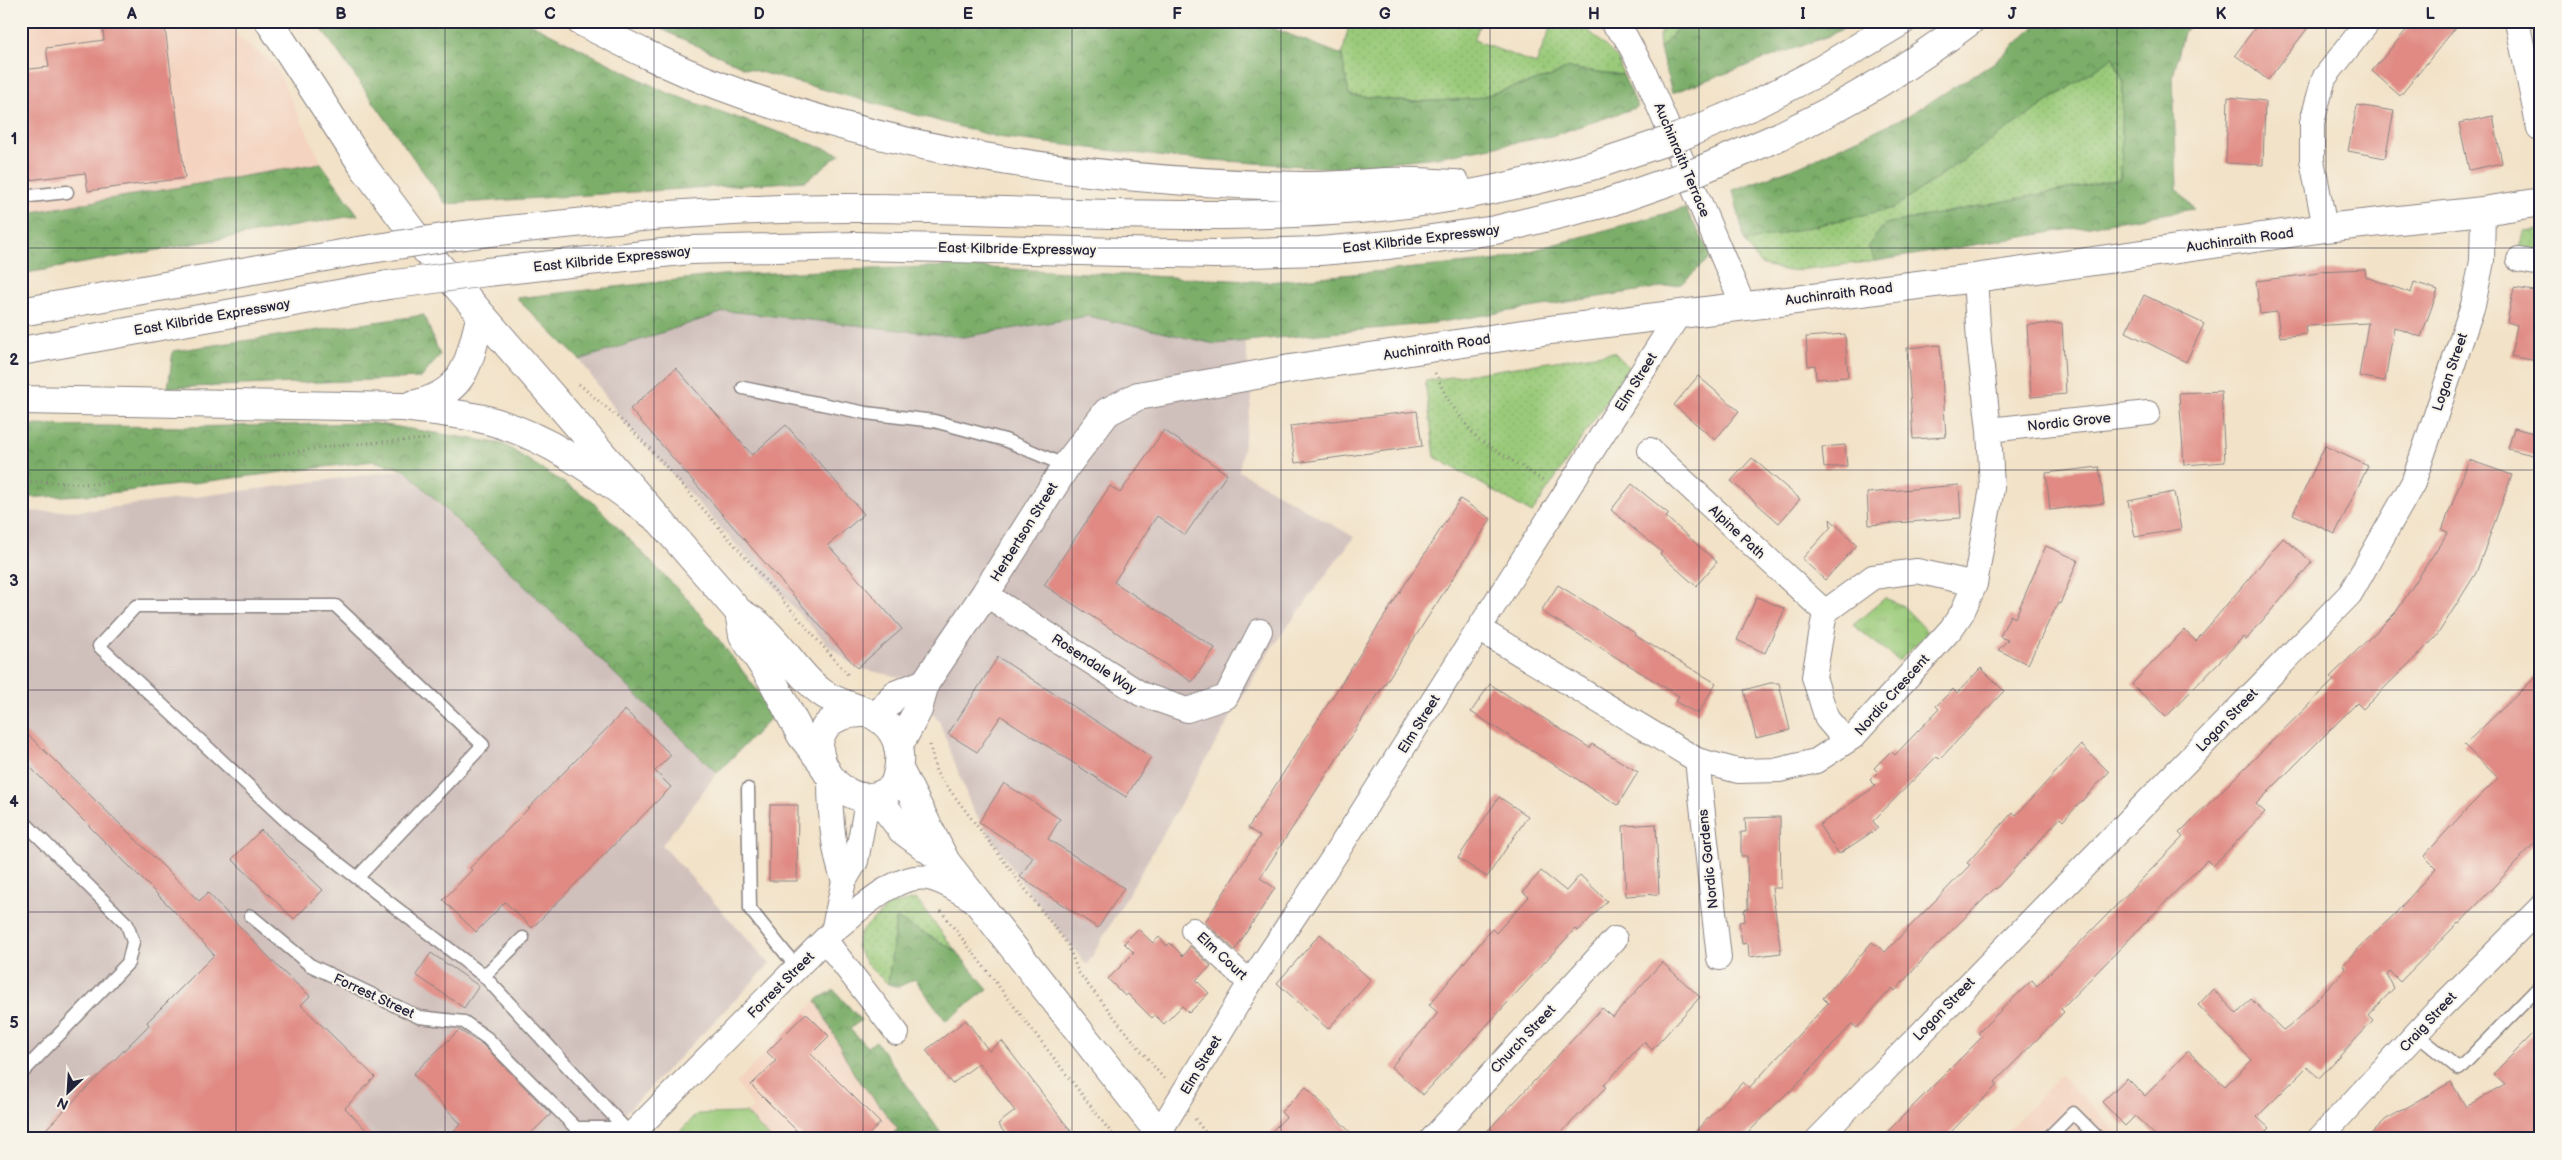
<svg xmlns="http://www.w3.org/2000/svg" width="2562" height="1160" font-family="'Balsamiq Sans',sans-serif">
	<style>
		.built { fill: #f4d3c0 }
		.industrial { fill: #d0c0bc }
		.grass { fill: url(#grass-dots); stroke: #5e765a }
		.forest { fill: url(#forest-crowns); stroke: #4e6852 }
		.park { fill: url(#park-tufts); stroke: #5e765a }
		.pitch { fill: #9aca79; stroke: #5e765a }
		.building { fill: #e08a83 }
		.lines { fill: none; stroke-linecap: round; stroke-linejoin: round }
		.lane-casing { stroke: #8a8281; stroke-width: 15 }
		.street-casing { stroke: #8a8281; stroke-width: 26 }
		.secondary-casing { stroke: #8a8281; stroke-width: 30 }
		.primary-casing { stroke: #8a8281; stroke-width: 30 }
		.highway-casing { stroke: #8a8281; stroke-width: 30 }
		.path { stroke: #8a8281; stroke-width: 3; stroke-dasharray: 1 4; stroke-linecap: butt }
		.lane { stroke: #fff; stroke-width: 12 }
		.street { stroke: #fff; stroke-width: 24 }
		.secondary { stroke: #fff; stroke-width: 28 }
		.primary { stroke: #fff; stroke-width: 28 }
		.highway { stroke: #fff; stroke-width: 28 }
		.highway-bridge-casing { stroke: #8a8281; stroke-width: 30; stroke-linecap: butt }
		.highway-bridge { stroke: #fff; stroke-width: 28 }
		.grid { fill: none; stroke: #22223b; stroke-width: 1; stroke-opacity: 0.55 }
		.labels { text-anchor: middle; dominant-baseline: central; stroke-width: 4; stroke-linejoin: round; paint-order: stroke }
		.street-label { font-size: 14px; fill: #22223b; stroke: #f7f3e8 }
		.neatline { fill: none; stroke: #22223b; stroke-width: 2 }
		.grid-label { font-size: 16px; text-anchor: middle; font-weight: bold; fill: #22223b }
	</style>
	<defs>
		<pattern id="grass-dots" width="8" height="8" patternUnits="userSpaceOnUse" patternTransform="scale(1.25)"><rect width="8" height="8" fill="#9aca79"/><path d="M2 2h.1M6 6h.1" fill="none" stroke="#84ad6a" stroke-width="1.8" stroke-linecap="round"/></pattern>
		<pattern id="forest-crowns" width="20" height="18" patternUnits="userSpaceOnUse" patternTransform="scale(1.25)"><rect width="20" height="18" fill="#7bae69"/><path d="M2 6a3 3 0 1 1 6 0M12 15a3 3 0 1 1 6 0" fill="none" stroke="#648d58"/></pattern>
		<pattern id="park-tufts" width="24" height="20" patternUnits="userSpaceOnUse" patternTransform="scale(1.25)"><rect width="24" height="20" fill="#9aca79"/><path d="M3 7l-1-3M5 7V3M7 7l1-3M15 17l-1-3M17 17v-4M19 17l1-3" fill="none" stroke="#84ad6a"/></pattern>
	</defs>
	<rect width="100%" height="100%" fill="#f7f3e8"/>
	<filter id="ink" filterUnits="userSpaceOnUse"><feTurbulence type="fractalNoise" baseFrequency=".02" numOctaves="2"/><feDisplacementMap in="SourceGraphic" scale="10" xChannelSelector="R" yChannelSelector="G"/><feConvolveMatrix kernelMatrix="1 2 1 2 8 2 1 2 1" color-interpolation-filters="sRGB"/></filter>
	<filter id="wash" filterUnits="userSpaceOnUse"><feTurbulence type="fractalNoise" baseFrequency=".0096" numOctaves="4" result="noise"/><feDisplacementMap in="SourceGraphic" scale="20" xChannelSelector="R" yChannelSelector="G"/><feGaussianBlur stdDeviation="1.12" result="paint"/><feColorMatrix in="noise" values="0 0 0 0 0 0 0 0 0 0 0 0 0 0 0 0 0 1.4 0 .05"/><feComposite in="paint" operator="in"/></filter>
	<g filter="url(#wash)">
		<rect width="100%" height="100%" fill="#f2e2c7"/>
		<path class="built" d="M 21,21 L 227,21 L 241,39 L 274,64 L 322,164 L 21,215 Z
			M 816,1000 L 854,1074 L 898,1129 L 887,1139 L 771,1139 L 746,1113 L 754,1108 L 736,1083 Z
			M 2061,1075 L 2123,1139 L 1999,1139 Z"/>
		<path class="industrial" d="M 727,311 L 963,337 L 1088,316 L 1215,344 L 1245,341 L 1252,398 L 1239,471 L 1354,537 L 1268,653 L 1087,965 L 1029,893 L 972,809 L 940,723 L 904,678 L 857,668 L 827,644 L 624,422 L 580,360 Z
			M 405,470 L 717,773 L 662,845 L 770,964 L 600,1139 L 21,1139 L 21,512 L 93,510 Z"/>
		<path class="grass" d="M 1350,21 L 1481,21 L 1474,40 L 1536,64 L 1553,21 L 1576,21 L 1595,36 L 1618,59 L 1623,75 L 1567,68 L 1552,76 L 1473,99 L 1411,102 L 1349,95 L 1342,55 Z
			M 1666,21 L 1684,21 L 1660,49 L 1659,36 Z
			M 2113,57 L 2123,81 L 2121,179 L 1885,224 L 1868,246 L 1876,261 L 1788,271 L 1760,264 L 1745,242 L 1893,208 Z
			M 2541,229 L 2541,254 L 2518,250 L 2525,231 Z
			M 1614,352 L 1629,367 L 1532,513 L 1435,457 L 1425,381 Z
			M 916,899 L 955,950 L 896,918 L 888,984 L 868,966 L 856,947 L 860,932 L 890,905 Z"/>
		<path class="forest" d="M 316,21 L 526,21 L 665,92 L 840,154 L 806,181 L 446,204 Z
			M 644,21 L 1255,21 L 1342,55 L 1349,95 L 1411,102 L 1473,99 L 1552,76 L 1567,68 L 1623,75 L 1638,107 L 1551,136 L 1437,157 L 1330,168 L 1167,157 L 997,137 L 745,68 Z
			M 1684,21 L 1855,21 L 1831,35 L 1672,93 L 1660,49 Z
			M 2041,21 L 2193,21 L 2184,32 L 2173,76 L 2177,188 L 2194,209 L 1876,261 L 1868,246 L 1885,224 L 2121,179 L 2123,81 L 2113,57 L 1893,208 L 1745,242 L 1733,190 L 1799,166 L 1907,116 L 1995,62 Z
			M 321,163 L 358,215 L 21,274 L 21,214 Z
			M 1685,208 L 1712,256 L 1681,284 L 1435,323 L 1215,344 L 1088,316 L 963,337 L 727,311 L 580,360 L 516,298 L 722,275 L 949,266 L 1269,282 L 1498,260 Z
			M 424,315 L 440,355 L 421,378 L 168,388 L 173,351 Z
			M 373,423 L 503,444 L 591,500 L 692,604 L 775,714 L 717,773 L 405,470 L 374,461 L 102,494 L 21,498 L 21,425 L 185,427 Z
			M 896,918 L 955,950 L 988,989 L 946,1021 L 915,979 L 898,987 L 888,984 Z
			M 834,990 L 861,1020 L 850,1029 L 867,1047 L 876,1041 L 945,1139 L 887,1139 L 898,1129 L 854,1074 L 816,1000 Z"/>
		<path class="park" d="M 1885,598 L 1903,606 L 1928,632 L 1899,661 L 1853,625 Z"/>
		<path class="pitch" d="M 746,1113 L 771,1139 L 672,1139 L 697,1114 Z"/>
		<g id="blocks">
			<path class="building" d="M 102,21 L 164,21 L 185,178 L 88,191 L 85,173 L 21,181 L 21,70 L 49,67 L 46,48 L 104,40 Z
				M 2260,21 L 2313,21 L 2268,80 L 2235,55 Z
				M 2414,21 L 2461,21 L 2400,96 L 2372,71 Z
				M 2228,97 L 2265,101 L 2263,165 L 2226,163 Z
				M 2357,105 L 2394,111 L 2385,158 L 2348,151 Z
				M 2493,116 L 2502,163 L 2469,170 L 2459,123 Z
				M 2365,269 L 2366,277 L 2411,293 L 2414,282 L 2438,290 L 2421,337 L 2394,327 L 2385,381 L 2359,376 L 2368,323 L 2305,326 L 2306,334 L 2280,337 L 2277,312 L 2260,314 L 2256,281 L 2319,273 L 2319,271 Z
				M 2514,288 L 2541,292 L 2541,362 L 2511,356 L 2517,325 L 2507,322 Z
				M 2144,295 L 2204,324 L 2186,362 L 2126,332 Z
				M 2062,323 L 2066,394 L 2031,397 L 2027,325 Z
				M 1845,334 L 1848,377 L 1816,379 L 1815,365 L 1808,366 L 1806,337 Z
				M 1940,345 L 1946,437 L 1913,439 L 1907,348 Z
				M 676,368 L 752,455 L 786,425 L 864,514 L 828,545 L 902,629 L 857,668 L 630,409 Z
				M 1698,376 L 1739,411 L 1715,440 L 1674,405 Z
				M 2221,391 L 2225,462 L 2184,465 L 2179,393 Z
				M 1417,411 L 1422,446 L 1295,463 L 1290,426 Z
				M 2514,428 L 2541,435 L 2541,457 L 2508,449 Z
				M 1164,430 L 1227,474 L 1185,535 L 1157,516 L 1114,582 L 1215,648 L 1192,682 L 1044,585 L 1110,486 L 1120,493 Z
				M 1845,445 L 1847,466 L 1824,468 L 1822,447 Z
				M 2325,446 L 2368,466 L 2335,534 L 2293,514 Z
				M 1752,458 L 1800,499 L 1779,523 L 1731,481 Z
				M 2469,460 L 2512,475 L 2476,573 L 2436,637 L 2363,709 L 2357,703 L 2256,804 L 2265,812 L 2213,866 L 2207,860 L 2142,926 L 2061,1009 L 2064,1012 L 1995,1082 L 1997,1085 L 1944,1139 L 1880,1139 L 1982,1037 L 1978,1033 L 1992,1019 L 2032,980 L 2037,986 L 2103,919 L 2183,837 L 2179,833 L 2334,680 L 2330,677 L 2396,612 L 2448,532 L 2442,530 Z
				M 2099,467 L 2104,503 L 2050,510 L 2046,473 Z
				M 1632,484 L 1669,514 L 1666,517 L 1717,562 L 1696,586 L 1660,554 L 1662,552 L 1611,510 Z
				M 1959,485 L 1961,518 L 1869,525 L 1867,493 Z
				M 2174,492 L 2181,529 L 2135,537 L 2128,501 Z
				M 1460,499 L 1491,519 L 1260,878 L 1275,888 L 1235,950 L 1205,922 L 1260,836 L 1248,828 Z
				M 1830,519 L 1857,545 L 1825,580 L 1802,559 L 1831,527 Z
				M 2283,538 L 2312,562 L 2246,640 L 2243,637 L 2166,717 L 2132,684 L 2184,630 L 2196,641 Z
				M 2046,546 L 2078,560 L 2060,604 L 2058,603 L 2028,664 L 1998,650 L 2008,640 L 2000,637 L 2010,615 L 2015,618 Z
				M 1558,585 L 1635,633 L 1634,635 L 1716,683 L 1698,714 L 1676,702 L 1679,696 L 1541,611 Z
				M 1757,597 L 1785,609 L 1765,653 L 1737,640 Z
				M 998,657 L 1151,757 L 1126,797 L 1001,716 L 977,752 L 948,734 Z
				M 1981,668 L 2004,691 L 1940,759 L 1937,756 L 1873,821 L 1878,828 L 1839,854 L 1819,825 L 1876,786 L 1870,780 L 1878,772 L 1874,768 L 1891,751 L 1895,755 L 1939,709 L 1936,706 L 1953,689 L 1957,693 Z
				M 2541,672 L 2541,836 L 2459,924 L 2458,923 L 2400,982 L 2390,972 L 2387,975 L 2394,988 L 2368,1016 L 2373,1021 L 2319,1078 L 2307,1067 L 2257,1117 L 2269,1128 L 2258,1139 L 2159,1139 L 2135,1116 L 2125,1126 L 2102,1102 L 2127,1078 L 2145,1096 L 2188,1051 L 2225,1086 L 2252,1060 L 2198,1005 L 2213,989 L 2237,1014 L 2251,999 L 2283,1030 L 2298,1019 L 2346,969 L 2343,965 L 2359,947 L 2392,917 L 2436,868 L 2424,856 L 2464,812 L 2498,778 L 2464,745 Z
				M 1770,683 L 1779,683 L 1790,730 L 1756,738 L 1744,690 Z
				M 1490,684 L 1590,748 L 1592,744 L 1638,772 L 1618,805 L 1471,712 Z
				M 625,710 L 671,755 L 655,771 L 671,787 L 532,928 L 505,902 L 476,932 L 443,900 L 472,870 L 470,868 Z
				M 21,728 L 199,901 L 208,893 L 281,970 L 310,996 L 301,1005 L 375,1077 L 345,1108 L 375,1139 L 36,1139 L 149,1025 L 147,1022 L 214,955 L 181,918 L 21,758 Z
				M 2081,745 L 2109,772 L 2063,821 L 2060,818 L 1996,889 L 1995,888 L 1927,955 L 1895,991 L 1892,988 L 1857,1028 L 1852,1024 L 1790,1092 L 1789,1091 L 1742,1139 L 1688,1139 L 1743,1082 L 1749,1088 L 1828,1003 L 1823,998 L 1872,942 L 1885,952 L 1970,865 L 1967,863 L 2013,812 L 2016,815 Z
				M 1004,783 L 1060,819 L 1048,839 L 1124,888 L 1098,928 L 1020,877 L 1033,857 L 979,822 Z
				M 1499,797 L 1528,816 L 1487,877 L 1458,858 Z
				M 770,805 L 798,805 L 797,881 L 769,881 Z
				M 1780,817 L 1781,888 L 1772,888 L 1781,953 L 1749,957 L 1748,943 L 1742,944 L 1739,922 L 1745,921 L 1744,910 L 1748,909 L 1747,856 L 1741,856 L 1741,832 L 1746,832 L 1745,818 Z
				M 1656,824 L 1659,894 L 1626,896 L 1623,826 Z
				M 261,830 L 323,890 L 294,919 L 232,859 Z
				M 1541,871 L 1566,891 L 1580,875 L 1607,901 L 1578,931 L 1575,929 L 1423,1095 L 1391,1067 L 1438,1013 L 1429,1005 L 1492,929 L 1496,933 L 1529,897 L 1523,892 Z
				M 1138,929 L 1153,943 L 1159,937 L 1167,946 L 1170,943 L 1183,956 L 1190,946 L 1211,966 L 1196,980 L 1209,993 L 1189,1013 L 1182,1006 L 1164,1024 L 1155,1015 L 1152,1018 L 1128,994 L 1125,996 L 1108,979 L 1134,953 L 1124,943 Z
				M 1320,934 L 1371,980 L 1328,1029 L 1277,983 Z
				M 431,953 L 479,986 L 464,1008 L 416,975 Z
				M 1662,962 L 1700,997 L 1652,1050 L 1644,1042 L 1604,1085 L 1606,1087 L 1555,1139 L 1480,1139 L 1602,1008 L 1613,1017 Z
				M 806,1013 L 829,1036 L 811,1054 L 880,1123 L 865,1139 L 805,1139 L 751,1085 L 776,1061 L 767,1052 Z
				M 966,1020 L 989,1051 L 1002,1041 L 1077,1139 L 1009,1139 L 998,1124 L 1015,1111 L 979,1063 L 952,1084 L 926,1050 Z
				M 2541,1026 L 2541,1139 L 2366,1139 L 2385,1120 L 2451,1082 L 2466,1107 L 2505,1085 L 2493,1074 Z
				M 459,1030 L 482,1044 L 551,1114 L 525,1139 L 445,1139 L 461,1124 L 413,1074 Z
				M 1306,1087 L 1357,1139 L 1264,1139 L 1286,1117 L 1281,1112 Z"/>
		</g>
	</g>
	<g filter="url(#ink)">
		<use href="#blocks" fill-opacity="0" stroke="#8a8281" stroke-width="1"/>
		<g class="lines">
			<defs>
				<path id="lane" d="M 21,197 L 67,192
					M 743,388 L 866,413 L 934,421 L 1005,440 L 1066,466
					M 748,789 L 750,909 L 798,969
					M 21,819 L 127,924 L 133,942 L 128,963 L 21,1074
					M 357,878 L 483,745 L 336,606 L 136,606 L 99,646 L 298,832 L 484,976 L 631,1135
					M 251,916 L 310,965 L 419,1017 L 464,1022 L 487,1038 L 576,1128 L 624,1128
					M 484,976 L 523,938
					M 2416,1034 L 2459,1069 L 2541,985
					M 2047,1139 L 2073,1113 L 2099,1139"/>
				<path id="street" d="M 1611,21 L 1625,36 L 1644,71 L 1743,305
					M 2517,21 L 2539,129
					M 2325,228 L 2312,160 L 2312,122 L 2324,78 L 2369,21
					M 2519,260 L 2541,264
					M 1989,430 L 2148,413
					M 1650,450 L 1825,612
					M 985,594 L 1141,694 L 1187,710 L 1226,697 L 1260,631
					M 1479,629 L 1697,760 L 1738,771 L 1779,770 L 1816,761 L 1853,737 L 1951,629 L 1962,613 L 1975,584 L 1992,488 L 1989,430 L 1979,342 L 1975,278
					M 1846,741 L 1827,719 L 1814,677 L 1825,612 L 1873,577 L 1917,571 L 1975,584
					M 1697,760 L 1719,958
					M 830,779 C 830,813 832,850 844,881
					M 1193,930 L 1250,983
					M 833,931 C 857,912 896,872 928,878 C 945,881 959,892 974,900
					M 825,940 L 897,1033
					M 1159,1133 L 1250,983 L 1333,858 L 1679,314
					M 627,1139 L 833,931 L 844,881 L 856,861 L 868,797
					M 1432,1139 L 1615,939
					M 1818,1139 L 2350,594 L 2413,483 L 2473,305 L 2482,261 L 2483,211
					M 2319,1139 L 2438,1010 L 2541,907"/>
				<path id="secondary" d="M 878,716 L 895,695 L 925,683
					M 898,747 L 918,710 L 925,683 L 985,594 L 1066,466 L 1107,412 L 1138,396 L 1290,369 L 1550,330 L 1975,278 L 2325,228 L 2483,211 L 2541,202"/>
				<path id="primary" d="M 269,21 L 363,166 L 428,253 L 739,612 C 746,616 755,621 761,627 C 783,646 797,674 821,692 C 843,709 876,707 892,732 C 903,748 900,771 893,787 C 838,833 772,710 868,713
					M 739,612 L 743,635 L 771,678 L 801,735 L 821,761
					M 899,769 L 946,862 L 1164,1139
					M 877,797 L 902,830 L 943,860"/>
				<path id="highway" d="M 580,21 C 625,44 672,68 720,86 C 906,156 1104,182 1302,186 C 1331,187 1360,183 1388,182 C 1411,181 1434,183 1456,184
					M 1750,107 L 1814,74 L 1902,21
					M 1780,136 C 1848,104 1911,66 1970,21
					M 456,236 C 591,220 727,207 863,208 C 1036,209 1209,224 1381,207 C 1453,200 1525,184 1595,165
					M 487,272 L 690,250 L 856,246 L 1215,254 L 1320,251 L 1389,245 L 1495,230 L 1610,202
					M 21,312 L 358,251
					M 21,351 L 388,285
					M 21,400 L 403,407 C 430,411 456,413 483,419 C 550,435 604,479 658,519
					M 412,405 C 467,393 468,363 481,315"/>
			</defs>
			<use href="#lane" class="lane-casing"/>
			<use href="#street" class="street-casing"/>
			<use href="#secondary" class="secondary-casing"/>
			<use href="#primary" class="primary-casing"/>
			<use href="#highway" class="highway-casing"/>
			<path class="path" d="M 1435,373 L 1448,400 L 1476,437 L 1545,482
				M 579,384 L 629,427 L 662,462 L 849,676
				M 21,481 L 95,484 L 339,445 L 429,439
				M 930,745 L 936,772 L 1068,945 L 1078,972 L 1164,1079
				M 941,911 L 1116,1139
				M 1195,1119 L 1210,1139"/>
			<use href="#lane" class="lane"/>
			<use href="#street" class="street"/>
			<use href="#secondary" class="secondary"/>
			<use href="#primary" class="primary"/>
			<use href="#highway" class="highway"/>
			<defs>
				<path id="highway-bridge" d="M 1595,165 L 1679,137 L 1750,107
					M 1610,202 L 1696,172 L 1780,136
					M 358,251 L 456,236
					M 388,285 L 487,272"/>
			</defs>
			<use href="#highway-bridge" class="highway-bridge-casing"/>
			<use href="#highway-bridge" class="highway-bridge"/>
		</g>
	</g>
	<path class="grid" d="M 236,21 L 236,1139M 445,21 L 445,1139M 654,21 L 654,1139M 863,21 L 863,1139M 1072,21 L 1072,1139M 1281,21 L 1281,1139M 1490,21 L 1490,1139M 1699,21 L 1699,1139M 1908,21 L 1908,1139M 2117,21 L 2117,1139M 2326,21 L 2326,1139M 21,248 L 2541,248M 21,470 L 2541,470M 21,690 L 2541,690M 21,912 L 2541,912"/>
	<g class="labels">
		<g class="street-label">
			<text transform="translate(1682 160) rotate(67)">Auchinraith Terrace</text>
			<text transform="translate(1421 239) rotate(-7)">East Kilbride Expressway</text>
			<text transform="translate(2240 240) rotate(-8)">Auchinraith Road</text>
			<text transform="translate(1017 249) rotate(1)">East Kilbride Expressway</text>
			<text transform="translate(612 259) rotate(-6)">East Kilbride Expressway</text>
			<text transform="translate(1839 294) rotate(-7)">Auchinraith Road</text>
			<text transform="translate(212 317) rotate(-10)">East Kilbride Expressway</text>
			<text transform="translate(1437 347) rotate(-9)">Auchinraith Road</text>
			<text transform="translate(2450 372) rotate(-71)">Logan Street</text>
			<text transform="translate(1636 382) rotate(-58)">Elm Street</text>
			<text transform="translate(2069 422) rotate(-6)">Nordic Grove</text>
			<text transform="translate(1024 532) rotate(-58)">Herbertson Street</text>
			<text transform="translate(1737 532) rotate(43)">Alpine Path</text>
			<text transform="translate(1094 664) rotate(33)">Rosendale Way</text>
			<text transform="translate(1892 695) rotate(-48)">Nordic Crescent</text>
			<text transform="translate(2227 720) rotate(-46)">Logan Street</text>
			<text transform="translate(1419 724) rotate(-58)">Elm Street</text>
			<text transform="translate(1708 859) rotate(-96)">Nordic Gardens</text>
			<text transform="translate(1222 956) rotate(43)">Elm Court</text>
			<text transform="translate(781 985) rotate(-45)">Forrest Street</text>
			<text transform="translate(374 996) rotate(25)">Forrest Street</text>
			<text transform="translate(1944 1009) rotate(-46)">Logan Street</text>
			<text transform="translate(2428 1022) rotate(-47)">Craig Street</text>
			<text transform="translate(1523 1039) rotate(-47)">Church Street</text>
			<text transform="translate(1201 1065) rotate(-59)">Elm Street</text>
		</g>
	</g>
	<rect width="2562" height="1160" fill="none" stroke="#f7f3e8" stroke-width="55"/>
	<g transform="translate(68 1092) rotate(205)" stroke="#f7f3e8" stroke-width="4" paint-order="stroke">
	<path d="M0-4L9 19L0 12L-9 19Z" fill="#22223b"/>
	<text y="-8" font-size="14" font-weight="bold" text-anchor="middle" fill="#22223b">N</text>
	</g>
	<rect x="28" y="28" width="2506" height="1104" class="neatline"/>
	<g class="grid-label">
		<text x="132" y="19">A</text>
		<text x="341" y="19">B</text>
		<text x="550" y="19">C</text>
		<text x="759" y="19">D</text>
		<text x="968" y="19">E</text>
		<text x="1177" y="19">F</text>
		<text x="1385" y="19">G</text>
		<text x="1594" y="19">H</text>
		<text x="1803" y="19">I</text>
		<text x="2012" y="19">J</text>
		<text x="2221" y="19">K</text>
		<text x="2430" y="19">L</text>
		<text x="14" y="144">1</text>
		<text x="14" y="365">2</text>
		<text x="14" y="586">3</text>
		<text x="14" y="807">4</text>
		<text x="14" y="1028">5</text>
	</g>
</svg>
